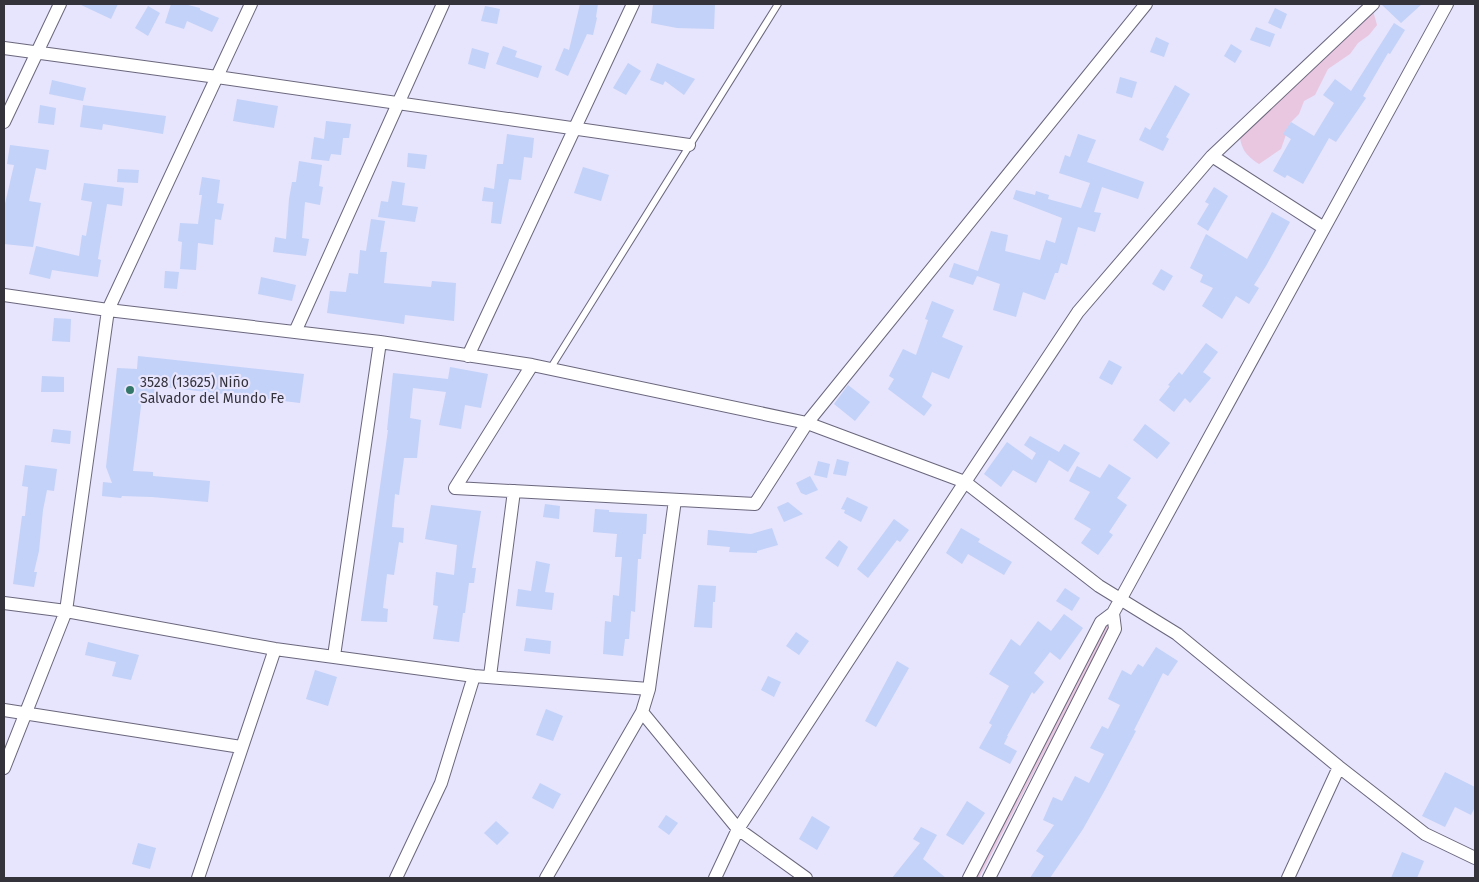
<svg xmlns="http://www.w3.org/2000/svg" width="1479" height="882" font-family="'Fira Sans',sans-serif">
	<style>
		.green { fill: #e9c7e0 }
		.building { fill: #c2d2f8 }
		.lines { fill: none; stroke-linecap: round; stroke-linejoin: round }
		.lane-casing { stroke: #6a677d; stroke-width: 8 }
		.street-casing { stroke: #6a677d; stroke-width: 14 }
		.lane { stroke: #fff; stroke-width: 6 }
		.street { stroke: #fff; stroke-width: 12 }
		.poi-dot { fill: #337769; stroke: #e7e4fd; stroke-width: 2 }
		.labels { text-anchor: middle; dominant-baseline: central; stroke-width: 4.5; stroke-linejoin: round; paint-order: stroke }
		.poi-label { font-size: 14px; fill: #34333c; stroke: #e7e4fd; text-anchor: start }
	</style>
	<rect width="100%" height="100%" fill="#e7e4fd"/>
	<path class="green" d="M 1373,11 L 1377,25 L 1369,35 L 1358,43 L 1350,54 L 1328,69 L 1315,95 L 1304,101 L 1299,114 L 1290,123 L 1281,149 L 1259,164 C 1244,154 1241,148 1239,131 L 1317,53 L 1324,41 Z
		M 1107,623 L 1111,624 L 979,878 L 975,878 Z"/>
	<path class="building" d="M 79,4 L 118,4 L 111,19 Z
		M 171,4 L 184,4 L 200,8 L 200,10 L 219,18 L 212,32 L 187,21 L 184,29 L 165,23 Z
		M 580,4 L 598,4 L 596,17 L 597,18 L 593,35 L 587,34 L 568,76 L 555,70 L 564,48 L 569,50 Z
		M 653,4 L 715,4 L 714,29 L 677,28 L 651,23 Z
		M 1381,4 L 1422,4 L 1401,23 Z
		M 148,6 L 160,13 L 148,36 L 135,28 Z
		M 485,6 L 500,9 L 497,24 L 481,21 Z
		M 1275,8 L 1287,14 L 1281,29 L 1268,23 Z
		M 1394,23 L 1405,30 L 1390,54 L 1388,53 L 1363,96 L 1366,98 L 1336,142 L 1329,138 L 1303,184 L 1287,175 L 1285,178 L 1273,171 L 1291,139 L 1283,134 L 1291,122 L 1314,136 L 1334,103 L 1323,95 L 1335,79 L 1351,91 Z
		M 1256,27 L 1275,34 L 1270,47 L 1250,40 Z
		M 1156,37 L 1169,43 L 1164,57 L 1150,52 Z
		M 1231,44 L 1242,51 L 1235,63 L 1224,56 Z
		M 503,46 L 517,51 L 515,57 L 542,66 L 538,78 L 496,64 Z
		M 472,48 L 489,53 L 485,69 L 468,64 Z
		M 628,63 L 641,71 L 626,95 L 613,88 Z
		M 657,63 L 695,79 L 684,95 L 665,81 L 663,85 L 650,80 Z
		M 1120,77 L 1137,82 L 1132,98 L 1116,93 Z
		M 52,80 L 86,88 L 83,101 L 49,94 Z
		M 1175,85 L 1190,94 L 1166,137 L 1169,139 L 1163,151 L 1139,140 L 1145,127 L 1150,130 Z
		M 237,99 L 278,106 L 274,128 L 233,121 Z
		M 40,105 L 56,108 L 54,125 L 38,123 Z
		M 83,105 L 166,116 L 163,134 L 103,124 L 102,130 L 80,127 Z
		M 326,121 L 351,124 L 349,138 L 343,138 L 341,155 L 331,154 L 329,161 L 311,159 L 314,137 L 324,139 Z
		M 507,134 L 534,138 L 532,158 L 524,157 L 521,180 L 509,179 L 501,224 L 491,223 L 493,202 L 482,201 L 484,187 L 494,189 L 497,164 L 503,164 Z
		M 1078,134 L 1096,140 L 1087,162 L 1144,182 L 1138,199 L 1102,187 L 1094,212 L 1101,213 L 1095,232 L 1078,227 L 1067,265 L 1061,263 L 1058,273 L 1055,273 L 1045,300 L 1023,292 L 1016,317 L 993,310 L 1000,284 L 977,276 L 973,285 L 949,277 L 954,263 L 978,271 L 991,231 L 1008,235 L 1005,251 L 1040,260 L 1046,240 L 1055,243 L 1062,218 L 1013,199 L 1016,190 L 1035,195 L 1036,191 L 1049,195 L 1048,199 L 1081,208 L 1090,183 L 1059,173 L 1065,155 L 1070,157 Z
		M 10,145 L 49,150 L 46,170 L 36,168 L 29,201 L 41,203 L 33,247 L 4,244 L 4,208 L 14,165 L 7,164 Z
		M 408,153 L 427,155 L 425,169 L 407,167 Z
		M 299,161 L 322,165 L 319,186 L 323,187 L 320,205 L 305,202 L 302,238 L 309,239 L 306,256 L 273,252 L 275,237 L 286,239 L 289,199 L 292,182 L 296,182 Z
		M 583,167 L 609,175 L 601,201 L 574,193 Z
		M 118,169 L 139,170 L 138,183 L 117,182 Z
		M 202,177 L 220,180 L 217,203 L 224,204 L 221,220 L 215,219 L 213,245 L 198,243 L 196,270 L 180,269 L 182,242 L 178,241 L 180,223 L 198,224 L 202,195 L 199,195 Z
		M 392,181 L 405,183 L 402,205 L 418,207 L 415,222 L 378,217 L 381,201 L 388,202 Z
		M 84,183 L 124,188 L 122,206 L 107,204 L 98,259 L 101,260 L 98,277 L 52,270 L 50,279 L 29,274 L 36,246 L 79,256 L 82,235 L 86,236 L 92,202 L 81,200 Z
		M 1214,187 L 1228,196 L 1208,231 L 1197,224 L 1209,204 L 1205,202 Z
		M 1272,212 L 1290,222 L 1266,266 L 1254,285 L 1259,288 L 1249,304 L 1236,296 L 1222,319 L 1202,306 L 1213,288 L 1200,282 L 1203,275 L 1190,268 L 1206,234 L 1247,259 Z
		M 371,219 L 385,221 L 380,252 L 387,252 L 384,283 L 431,287 L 432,281 L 456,283 L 454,321 L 405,315 L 404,324 L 327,313 L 330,291 L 346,292 L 349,273 L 358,274 L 360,250 L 366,251 Z
		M 1161,269 L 1173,276 L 1164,291 L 1152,284 Z
		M 165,271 L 179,272 L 177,289 L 164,288 Z
		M 261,277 L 296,285 L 292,301 L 258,294 Z
		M 932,301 L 954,310 L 942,337 L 963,346 L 949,379 L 932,372 L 922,397 L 932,405 L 924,416 L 888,389 L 894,379 L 889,376 L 903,349 L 916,355 L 928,320 L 925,319 Z
		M 54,318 L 71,319 L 70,342 L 52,341 Z
		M 1206,343 L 1218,352 L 1203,372 L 1211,378 L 1190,403 L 1185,398 L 1174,412 L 1159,400 L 1170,386 L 1168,385 L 1179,372 L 1182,375 Z
		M 138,356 L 304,374 L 300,403 L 155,386 L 154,399 L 142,398 L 133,471 L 153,472 L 153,476 L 210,481 L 208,502 L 152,497 L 122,496 L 121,498 L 102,496 L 103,482 L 112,483 L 106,467 L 117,368 L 137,369 Z
		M 1109,360 L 1122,367 L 1112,385 L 1099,378 Z
		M 450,367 L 488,374 L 481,408 L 465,405 L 461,429 L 439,425 L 446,392 L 413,388 L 410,418 L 421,420 L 417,458 L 404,458 L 399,495 L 395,494 L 392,527 L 404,528 L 403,543 L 399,542 L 394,575 L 387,574 L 383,608 L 388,609 L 387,622 L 361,621 L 388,430 L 387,430 L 393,373 L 448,379 Z
		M 42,376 L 64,377 L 64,392 L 41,392 Z
		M 848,385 L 870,402 L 855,421 L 834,404 Z
		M 1145,424 L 1170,443 L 1157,459 L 1133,440 Z
		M 53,429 L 71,431 L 70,444 L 51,442 Z
		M 1030,436 L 1059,452 L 1064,444 L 1080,453 L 1068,472 L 1049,460 L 1036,483 L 1013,470 L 1001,487 L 984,474 L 1007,442 L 1032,460 L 1036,453 L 1024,445 Z
		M 837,459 L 849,462 L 846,476 L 833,474 Z
		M 818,461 L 830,464 L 827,478 L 814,475 Z
		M 1109,464 L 1131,478 L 1117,498 L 1127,505 L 1109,532 L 1113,535 L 1098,555 L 1081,543 L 1091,529 L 1074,519 L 1090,492 L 1069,481 L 1077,466 L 1100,478 Z
		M 25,465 L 57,469 L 54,491 L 47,490 L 43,510 L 39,551 L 34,572 L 37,572 L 34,587 L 13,584 L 22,516 L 25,516 L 28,487 L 22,486 Z
		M 810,476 L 818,490 L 806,495 L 801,493 L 796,483 Z
		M 847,497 L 868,507 L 861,522 L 844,513 L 845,510 L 841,509 Z
		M 788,502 L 803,514 L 784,522 L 777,507 Z
		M 545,504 L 560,506 L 559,519 L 543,517 Z
		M 431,505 L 481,511 L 472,568 L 476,568 L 474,583 L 469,583 L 465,613 L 463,613 L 459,642 L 433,639 L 438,606 L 433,605 L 436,572 L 454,575 L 457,545 L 425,539 Z
		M 595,509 L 609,510 L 609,512 L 647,514 L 646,534 L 643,534 L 641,559 L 638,559 L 635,612 L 631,611 L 629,639 L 625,639 L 623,656 L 603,654 L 605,621 L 611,622 L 613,595 L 619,596 L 622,557 L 615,557 L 617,534 L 593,532 Z
		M 894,519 L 909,530 L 900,542 L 897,540 L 868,578 L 857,569 Z
		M 772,528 L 778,545 L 757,551 L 757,553 L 729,552 L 730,547 L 707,545 L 708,530 L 751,534 Z
		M 961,528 L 980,539 L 978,542 L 1012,562 L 1004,575 L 968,554 L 962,564 L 946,553 Z
		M 839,540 L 848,547 L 838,567 L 825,558 Z
		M 536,561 L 550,564 L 545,592 L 554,593 L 552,610 L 516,606 L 518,589 L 531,591 Z
		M 698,585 L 716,586 L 715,602 L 713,602 L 712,628 L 694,627 Z
		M 1065,588 L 1080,598 L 1072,611 L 1056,601 Z
		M 1064,614 L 1083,628 L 1060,660 L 1050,652 L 1034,673 L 1044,682 L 1034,694 L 1032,692 L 1007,736 L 1008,736 L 1004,744 L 1017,751 L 1010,764 L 979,748 L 992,725 L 989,723 L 1009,686 L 989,674 L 1011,639 L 1020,646 L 1038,621 L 1051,631 Z
		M 796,632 L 809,641 L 799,655 L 786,646 Z
		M 526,638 L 551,641 L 550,654 L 524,651 Z
		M 88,642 L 139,655 L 131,680 L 112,676 L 116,662 L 85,655 Z
		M 1156,647 L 1178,661 L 1168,676 L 1163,673 L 1134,730 L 1136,731 L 1105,790 L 1083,829 L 1050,878 L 1030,878 L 1044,856 L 1036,851 L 1054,825 L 1043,820 L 1053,797 L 1062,801 L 1075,776 L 1089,783 L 1104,754 L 1090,748 L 1102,726 L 1108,729 L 1120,705 L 1108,699 L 1122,670 L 1131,675 L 1138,664 L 1143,667 Z
		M 897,661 L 909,668 L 876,727 L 865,721 Z
		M 315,670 L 337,677 L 328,706 L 306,699 Z
		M 768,676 L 781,682 L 774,697 L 761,690 Z
		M 546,709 L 563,716 L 553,741 L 536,735 Z
		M 1445,772 L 1475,787 L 1475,807 L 1471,815 L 1455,807 L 1445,827 L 1422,816 Z
		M 540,783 L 561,794 L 553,809 L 532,798 Z
		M 967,801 L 985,813 L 963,845 L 946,835 Z
		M 666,815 L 678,823 L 669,835 L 658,827 Z
		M 812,816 L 830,827 L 817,850 L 799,839 Z
		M 496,821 L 509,833 L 497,845 L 484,833 Z
		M 921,827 L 937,835 L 923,859 L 946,878 L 892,878 L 920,843 L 913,839 Z
		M 138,843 L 156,848 L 150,869 L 132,864 Z
		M 1402,852 L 1424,861 L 1417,878 L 1391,878 Z"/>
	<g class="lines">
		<defs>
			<path id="lane" d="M 550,369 L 778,4"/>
			<path id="street" d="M 4,48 L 217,77 L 689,145
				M 4,122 L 60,4
				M 1212,156 L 1324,228
				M 4,295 L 108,310 L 380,342 L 532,365 L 807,423 L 965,482 L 1099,586 L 1177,634 L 1339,767 L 1425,834 L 1475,858
				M 295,332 L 443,4
				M 468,356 L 633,4
				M 532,365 L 455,488 L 755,504 L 807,423 L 1146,4
				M 4,603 L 66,611 L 275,649 L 474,676 L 649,689
				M 334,656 L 380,342
				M 490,676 L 514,491
				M 4,710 L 241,747
				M 642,712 L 738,829 L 806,878
				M 4,768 L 66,611 L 108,310 L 251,4
				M 198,878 L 275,649
				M 396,878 L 441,783 L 474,676
				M 546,878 L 642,712 L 649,689 L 675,500
				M 715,878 L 738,829 L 965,482 L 1078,312 L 1212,156 L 1373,4
				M 969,878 L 1101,622 L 1113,613 L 1447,4
				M 989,878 L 1115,629 L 1113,613
				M 1288,878 L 1339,767"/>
		</defs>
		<use href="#lane" class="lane-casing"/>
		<use href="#street" class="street-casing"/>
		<use href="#lane" class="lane"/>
		<use href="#street" class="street"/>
	</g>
	<circle class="poi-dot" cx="130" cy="390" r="5"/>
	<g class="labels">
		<g class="poi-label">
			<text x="140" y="382">3528 (13625) Niño<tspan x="140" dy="16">Salvador del Mundo Fe</tspan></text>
		</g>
	</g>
	<rect width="1479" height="882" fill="none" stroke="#34333c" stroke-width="10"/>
</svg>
